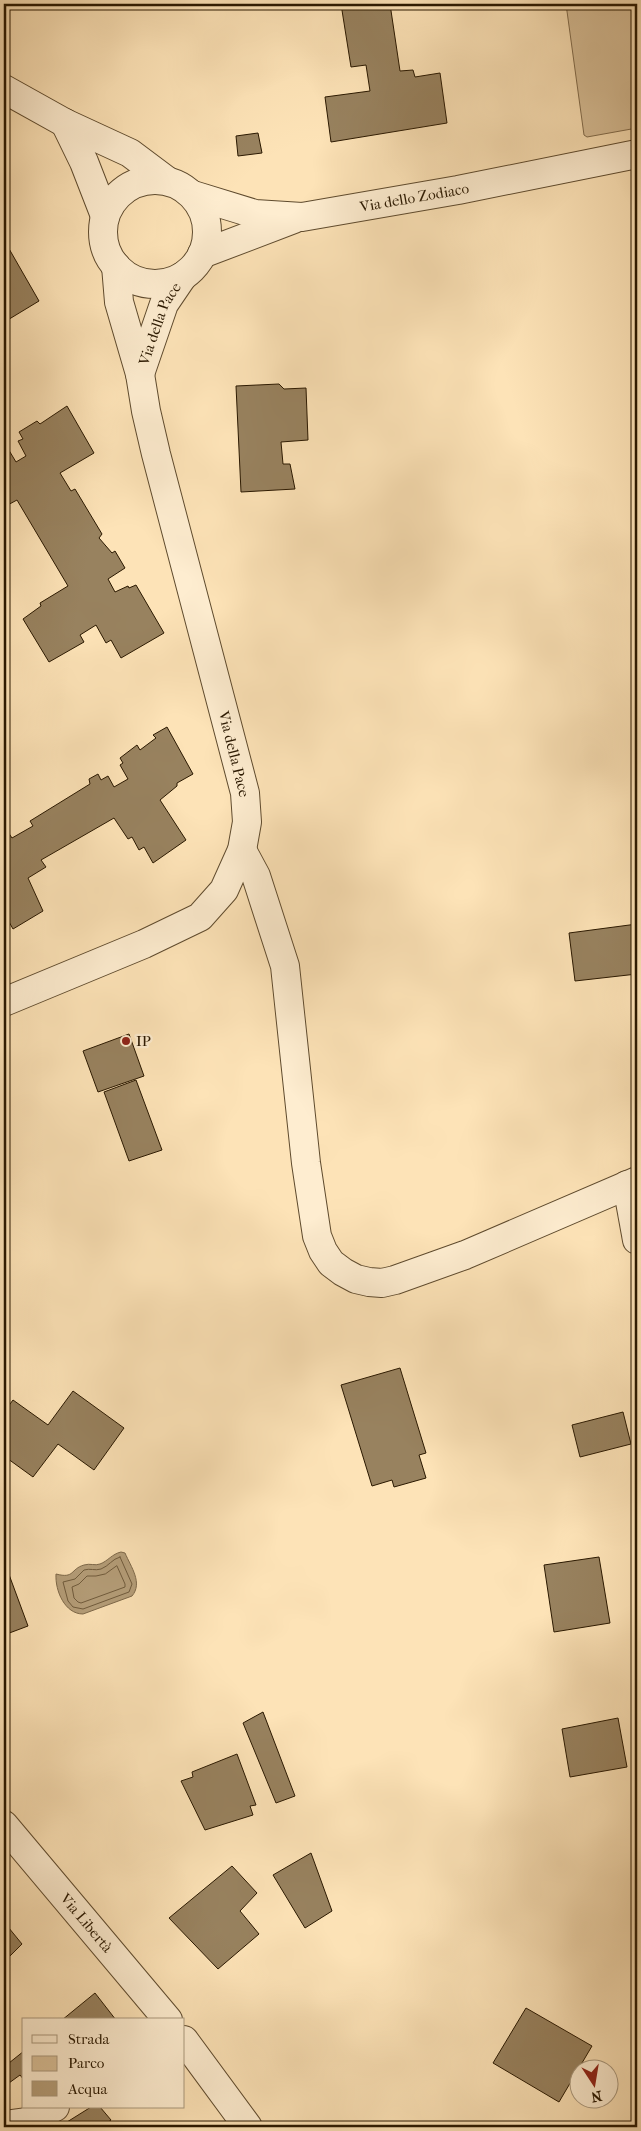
<svg xmlns="http://www.w3.org/2000/svg" width="641" height="2131" font-family="'IM FELL French Canon',serif">
	<style>
		.green { fill: #d9c098; stroke: #826c4c }
		.water { fill: #b59e79; stroke: #7d6849 }
		.lines { fill: none; stroke-linecap: round; stroke-linejoin: round }
		.shore { stroke: #705b3c; stroke-width: 1 }
		.building { fill: #98825f; stroke: #2a1800 }
		.minor-casing { stroke: #5f4b2e; stroke-width: 30 }
		.minor { stroke: #feedd0; stroke-width: 28 }
		.poi-dot { fill: #8f2418; stroke: #feedd0; stroke-width: 2 }
		.labels { text-anchor: middle; dominant-baseline: central; stroke-width: 4.5; stroke-linejoin: round; paint-order: stroke }
		.street-label { font-size: 15px; fill: #2a1800; stroke: #feedd0 }
		.poi-label { font-size: 15px; fill: #2a1800; stroke: #feedd0; text-anchor: start }
	</style>
	<rect width="100%" height="100%" fill="#fde3b7"/>
	<filter id="stains"><feTurbulence type="fractalNoise" baseFrequency=".004" numOctaves="4"/><feColorMatrix values="0 0 0 0 .2 0 0 0 0 .09 0 0 0 0 .02 0 0 0 .5 -.17"/></filter>
	<radialGradient id="worn" r=".72"><stop offset=".6" stop-color="#630" stop-opacity="0"/><stop offset="1" stop-color="#630" stop-opacity=".3"/></radialGradient>
	<path class="green" d="M 566,4 L 637,4 L 637,128 L 587,137 L 584,135 Z"/>
	<path class="water" d="M 121,1552 L 125,1553 C 131,1567 143,1583 132,1596 L 83,1614 C 65,1614 55,1591 56,1574 C 75,1579 70,1569 84,1565 C 90,1563 95,1566 100,1564 C 108,1561 112,1554 121,1552 Z"/>
	<g class="lines">
		<path class="shore" d="M 120,1557 L 132,1584 L 129,1592 L 83,1609 L 73,1607 L 68,1601 L 63,1582 L 75,1579 L 84,1570 C 90,1568 95,1571 101,1569 C 109,1566 112,1559 120,1557 Z
			M 117,1566 L 125,1584 L 125,1587 L 81,1603 L 78,1602 L 74,1598 L 72,1587 L 79,1584 L 87,1576 L 96,1576 L 105,1574 Z"/>
	</g>
	<path class="building" d="M 341,4 L 390,4 L 400,71 L 413,70 L 415,77 L 440,73 L 447,123 L 331,142 L 325,97 L 370,91 L 366,65 L 351,67 Z
		M 258,133 L 262,153 L 238,156 L 236,136 Z
		M 4,240 L 39,301 L 6,321 L 4,317 Z
		M 279,384 L 284,389 L 306,388 L 308,440 L 281,442 L 283,464 L 290,464 L 295,489 L 241,492 L 236,386 Z
		M 67,406 L 94,453 L 60,473 L 71,491 L 75,489 L 102,534 L 99,538 L 112,553 L 115,551 L 125,568 L 108,579 L 115,592 L 128,586 L 129,588 L 136,585 L 164,633 L 121,658 L 111,640 L 106,643 L 96,625 L 80,635 L 84,642 L 49,662 L 23,619 L 41,606 L 40,603 L 68,586 L 17,500 L 4,507 L 4,447 L 7,447 L 16,462 L 26,456 L 18,441 L 23,439 L 19,432 L 37,421 L 40,424 Z
		M 167,727 L 193,774 L 177,783 L 177,786 L 160,800 L 186,840 L 153,863 L 144,847 L 139,850 L 132,837 L 128,839 L 114,818 L 41,860 L 46,867 L 28,878 L 43,911 L 13,929 L 4,913 L 4,826 L 12,838 L 33,826 L 30,821 L 90,784 L 89,779 L 98,774 L 101,780 L 108,776 L 114,787 L 128,779 L 120,765 L 123,763 L 120,758 L 137,745 L 140,750 L 156,738 L 153,735 Z
		M 637,924 L 637,974 L 575,981 L 569,933 Z
		M 129,1034 L 144,1076 L 98,1092 L 83,1051 Z
		M 136,1080 L 162,1150 L 129,1161 L 104,1092 Z
		M 400,1368 L 426,1453 L 419,1455 L 426,1478 L 394,1487 L 392,1480 L 372,1486 L 341,1385 Z
		M 73,1391 L 124,1428 L 94,1470 L 58,1444 L 33,1477 L 4,1456 L 4,1412 L 13,1400 L 48,1425 Z
		M 623,1412 L 631,1444 L 580,1457 L 572,1425 Z
		M 599,1557 L 610,1623 L 554,1632 L 544,1565 Z
		M 4,1561 L 28,1626 L 4,1635 Z
		M 263,1712 L 295,1796 L 276,1803 L 243,1723 Z
		M 618,1718 L 627,1767 L 570,1777 L 562,1729 Z
		M 237,1754 L 256,1805 L 250,1806 L 253,1815 L 205,1830 L 181,1781 L 193,1777 L 192,1772 Z
		M 311,1853 L 332,1911 L 305,1928 L 273,1875 Z
		M 232,1866 L 257,1893 L 240,1911 L 259,1934 L 218,1969 L 169,1918 Z
		M 4,1922 L 22,1944 L 6,1960 L 7,1962 L 4,1965 Z
		M 95,1993 L 116,2020 L 62,2020 Z
		M 526,2008 L 592,2046 L 559,2102 L 493,2063 Z
		M 24,2051 L 24,2080 L 20,2075 L 9,2083 L 4,2076 L 4,2067 Z
		M 91,2107 L 100,2107 L 111,2120 L 107,2123 L 110,2127 L 59,2127 Z"/>
	<g class="lines">
		<defs>
			<g id="minor">
				<path d="M 4,89 L 65,123 L 130,153 L 166,180"/>
				<path d="M 65,123 L 84,162 L 105,216"/>
				<circle cx="155" cy="232" r="52"/>
				<path id="s1" d="M 193,195 L 255,214 L 302,217 L 458,190 L 637,154"/>
				<path d="M 202,254 L 294,219"/>
				<path id="s2" d="M 140,374 L 164,304 L 183,276"/>
				<path d="M 242,850 L 256,876 L 285,966 L 306,1163 L 317,1236 L 323,1251 L 331,1263 L 343,1272 L 356,1279 L 369,1282 L 382,1283 L 395,1280 L 465,1255 L 637,1181"/>
				<path d="M 4,1002 L 144,944 L 200,917 L 224,890 L 242,850 L 247,822 L 245,793 L 156,454 L 146,411 L 140,374 L 119,302 L 116,266"/>
				<path d="M 627,1185 L 637,1240"/>
				<path id="s3" d="M 4,1825 L 168,2020"/>
				<path d="M 184,2040 L 248,2127"/>
				<path d="M 4,2125 L 26,2122 L 55,2107"/>
			</g>
		</defs>
		<use href="#minor" class="minor-casing"/>
		<use href="#minor" class="minor"/>
	</g>
	<circle class="poi-dot" cx="126" cy="1041" r="5"/>
	<g class="labels">
		<g class="street-label">
			<text stroke="none"><textPath href="#s1" startOffset="226">Via dello Zodiaco</textPath></text>
			<text stroke="none"><textPath href="#s2" startOffset="54">Via della Pace</textPath></text>
			<text transform="translate(234 754) rotate(76)">Via della Pace</text>
			<text stroke="none"><textPath href="#s3" startOffset="128">Via Libertà</textPath></text>
		</g>
		<g class="poi-label">
			<text x="136" y="1041">IP</text>
		</g>
	</g>
	<rect width="641" height="2131" fill="none" stroke="#fde3b7" stroke-width="20"/>
	<rect x="5" y="5" width="631" height="2121" fill="none" stroke="#2a1800" stroke-width="2.5"/>
	<rect x="10" y="10" width="621" height="2111" fill="none" stroke="#2a1800"/>
	<rect x="22" y="2018" width="162" height="90" fill="#feedd0" stroke="#a9987d"/>
	<rect x="32" y="2035" width="25" height="8" fill="#feedd0" stroke="#a9987d"/>
	<text x="68" y="2044" font-size="15" fill="#2a1800">Strada</text>
	<rect x="32" y="2056" width="25" height="15" fill="#d9c098" stroke="#a9987d"/>
	<text x="68" y="2068" font-size="15" fill="#2a1800">Parco</text>
	<rect x="32" y="2081" width="25" height="15" fill="#b59e79" stroke="#a9987d"/>
	<text x="68" y="2094" font-size="15" fill="#2a1800">Acqua</text>
	<g transform="translate(594 2084) rotate(168)"><circle r="24" fill="#feedd0" stroke="#a9987d"/>
	<path d="M0-4L9 19L0 12L-9 19Z" fill="#8f2418"/>
	<text y="-8" font-size="14" font-weight="bold" text-anchor="middle" fill="#2a1800">N</text>
	</g>
	<rect width="100%" height="100%" filter="url(#stains)"/>
	<rect width="100%" height="100%" fill="url(#worn)"/>
</svg>
